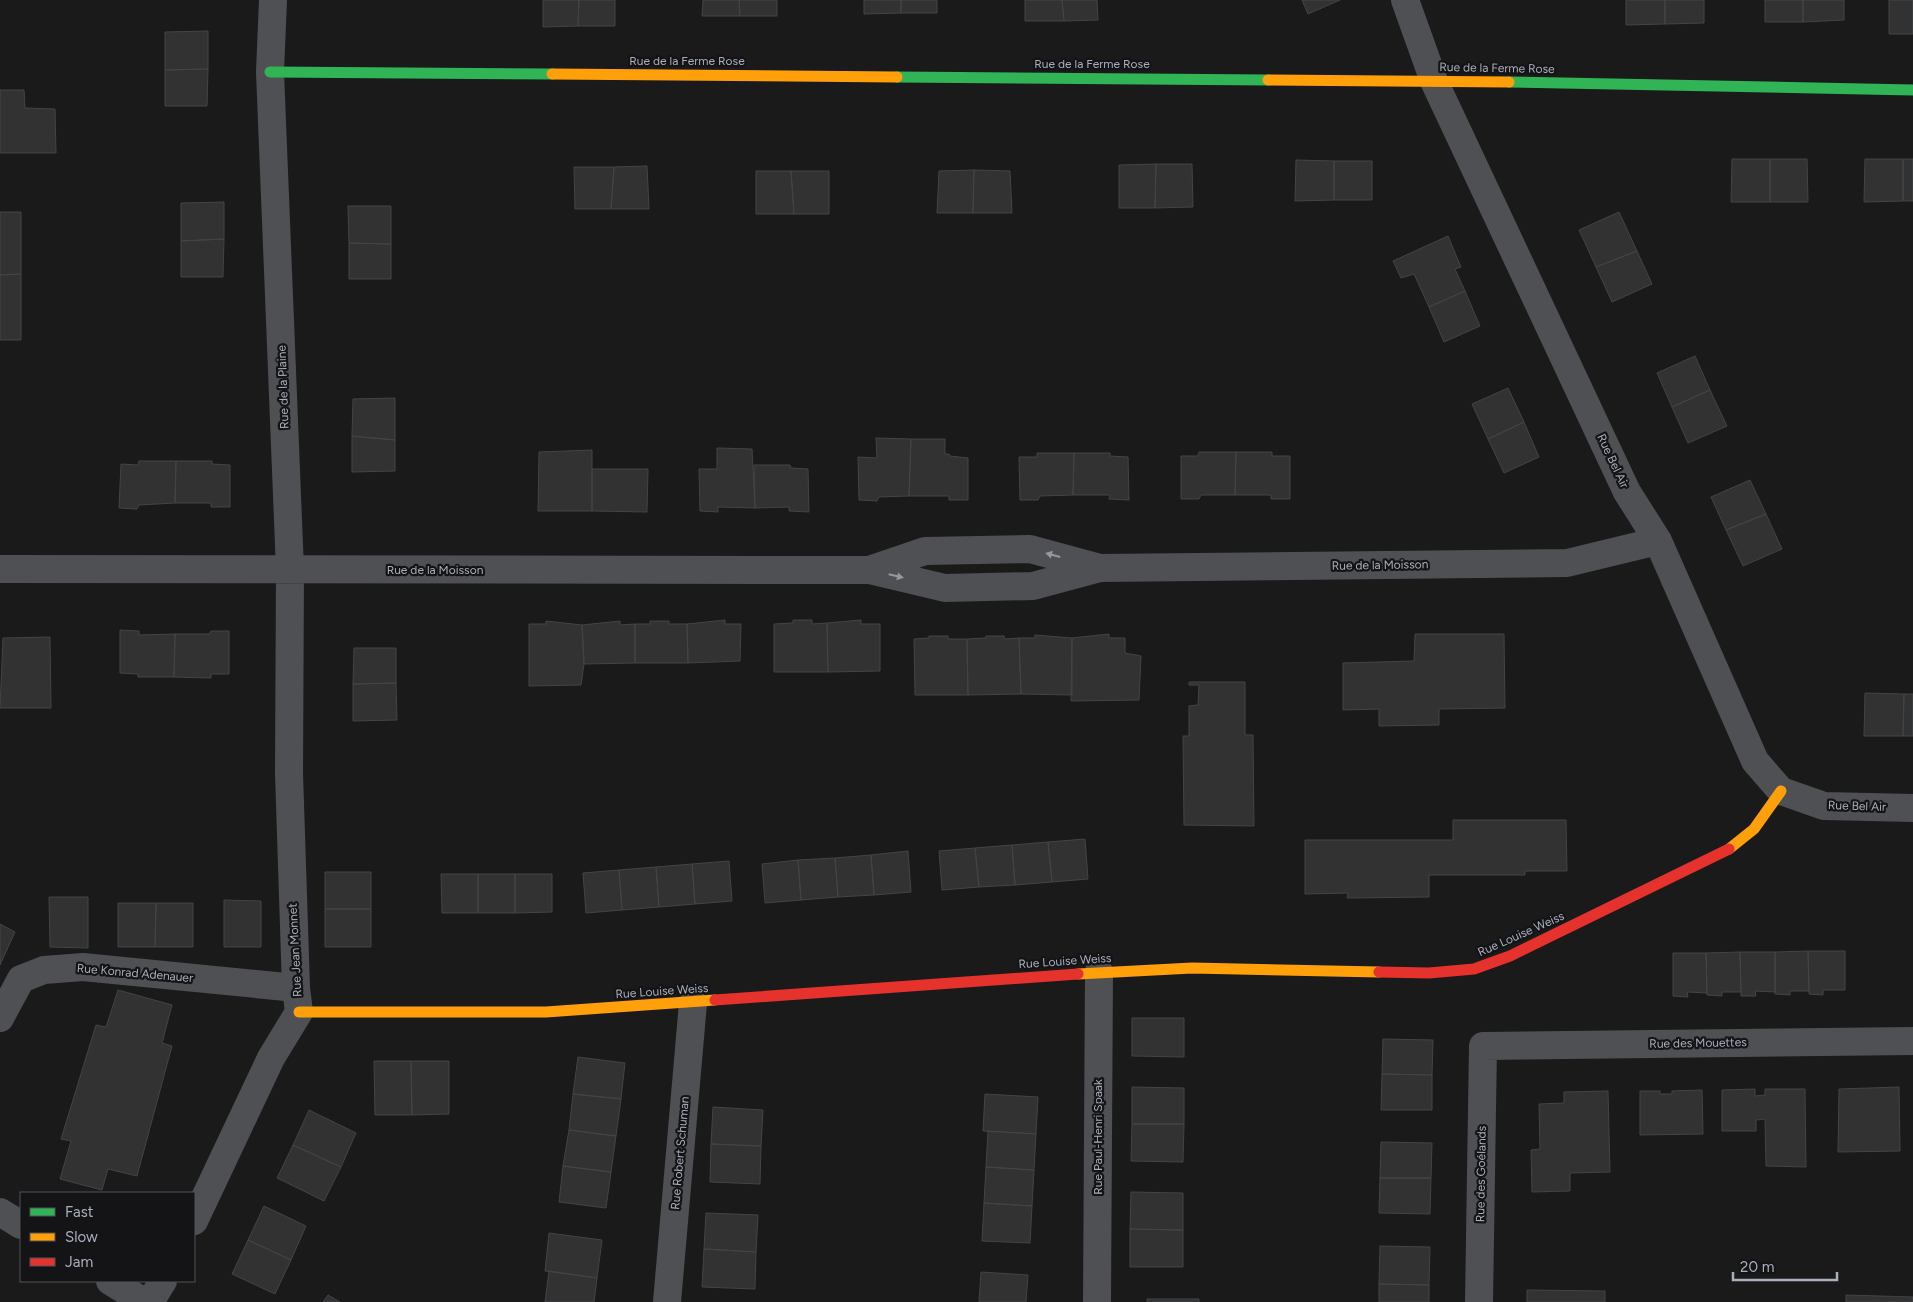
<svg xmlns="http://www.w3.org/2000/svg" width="1913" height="1302" font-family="Figtree,sans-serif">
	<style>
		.building { fill: #323233; stroke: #434447 }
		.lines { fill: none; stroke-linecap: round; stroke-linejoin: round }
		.street { stroke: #4e5054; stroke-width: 28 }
		.fast { stroke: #30b455; stroke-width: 11 }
		.slow { stroke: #ff9f0a; stroke-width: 11 }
		.jam { stroke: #e5322d; stroke-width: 11 }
		.oneway { fill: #9397a2 }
		.labels { text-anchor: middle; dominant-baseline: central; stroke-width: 4.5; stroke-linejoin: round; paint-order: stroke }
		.street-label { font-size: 12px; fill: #aaafbc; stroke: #141417 }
	</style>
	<rect width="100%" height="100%" fill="#1a1a1b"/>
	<path class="building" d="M 543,0 L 579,0 L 578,26 L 543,27 Z
		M 579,0 L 615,0 L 615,26 L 578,26 Z
		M 703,0 L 739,0 L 740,16 L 702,16 Z
		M 739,0 L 777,0 L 777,16 L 740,16 Z
		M 864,0 L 901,0 L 901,13 L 864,14 Z
		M 901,0 L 937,0 L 937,13 L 901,13 Z
		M 1025,0 L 1062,0 L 1064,21 L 1025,21 Z
		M 1062,0 L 1097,0 L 1098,20 L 1064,21 Z
		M 1302,0 L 1340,0 L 1308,14 Z
		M 1626,0 L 1665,0 L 1665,24 L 1626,25 Z
		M 1665,0 L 1704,0 L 1704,23 L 1665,24 Z
		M 1765,0 L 1803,0 L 1803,22 L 1765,22 Z
		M 1803,0 L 1844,0 L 1844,20 L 1803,22 Z
		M 1889,0 L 1913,0 L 1913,34 L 1889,34 Z
		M 208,31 L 208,69 L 165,70 L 165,32 Z
		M 208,69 L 207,106 L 165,106 L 165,70 Z
		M 0,90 L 24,90 L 25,108 L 55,109 L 56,153 L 0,153 Z
		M 1732,159 L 1770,159 L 1770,202 L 1731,202 Z
		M 1770,159 L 1807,159 L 1808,202 L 1770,202 Z
		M 1865,159 L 1903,159 L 1903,201 L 1864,202 Z
		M 1903,159 L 1913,159 L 1913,201 L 1903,201 Z
		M 1296,160 L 1334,161 L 1334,200 L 1295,201 Z
		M 1334,161 L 1372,161 L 1372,200 L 1334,200 Z
		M 1156,164 L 1155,208 L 1119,208 L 1119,165 Z
		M 1156,164 L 1192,164 L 1193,207 L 1155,208 Z
		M 647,166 L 649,209 L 611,209 L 614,167 Z
		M 574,167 L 614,167 L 611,209 L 575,209 Z
		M 974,170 L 973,213 L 937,213 L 939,171 Z
		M 974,170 L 1010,171 L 1012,213 L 973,213 Z
		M 756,171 L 791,171 L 794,214 L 756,214 Z
		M 791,171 L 829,171 L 829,214 L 794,214 Z
		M 224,202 L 224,239 L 181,241 L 181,203 Z
		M 348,206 L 391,206 L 391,244 L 349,243 Z
		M 0,212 L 21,212 L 21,274 L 0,275 Z
		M 1619,212 L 1637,251 L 1596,267 L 1579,230 Z
		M 1448,236 L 1461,267 L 1455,269 L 1465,291 L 1429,307 L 1414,274 L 1401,278 L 1393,261 Z
		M 224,239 L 223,277 L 181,277 L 181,241 Z
		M 349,243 L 391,244 L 391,279 L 349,279 Z
		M 1637,251 L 1652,284 L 1612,302 L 1596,267 Z
		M 21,274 L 21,340 L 0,340 L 0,275 Z
		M 1465,291 L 1480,326 L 1444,342 L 1429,307 Z
		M 1695,356 L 1710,390 L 1672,407 L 1657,373 Z
		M 1508,388 L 1524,422 L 1488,439 L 1472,404 Z
		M 1710,390 L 1727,426 L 1688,443 L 1672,407 Z
		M 395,398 L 395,440 L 352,436 L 353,399 Z
		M 1524,422 L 1539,457 L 1504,473 L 1488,439 Z
		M 352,436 L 395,440 L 395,471 L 352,472 Z
		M 876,438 L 911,439 L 909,496 L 879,497 L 877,501 L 859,500 L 858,457 L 877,458 Z
		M 911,439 L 945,439 L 945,454 L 949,454 L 950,456 L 968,458 L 968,500 L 949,500 L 949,496 L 909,496 Z
		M 717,448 L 752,449 L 755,508 L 718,507 L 718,512 L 700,511 L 699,469 L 717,469 Z
		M 592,450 L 592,511 L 538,511 L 539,452 Z
		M 1199,452 L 1236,452 L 1235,495 L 1201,495 L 1199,499 L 1181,499 L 1181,456 L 1198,456 Z
		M 1236,452 L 1272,452 L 1272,456 L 1290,456 L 1290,499 L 1271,499 L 1271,495 L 1235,495 Z
		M 1037,453 L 1074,453 L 1073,495 L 1040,496 L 1038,500 L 1020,500 L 1019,457 L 1037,457 Z
		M 1074,453 L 1110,453 L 1110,456 L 1128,457 L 1129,500 L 1109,499 L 1110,495 L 1073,495 Z
		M 139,461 L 176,461 L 175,503 L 139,505 L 137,509 L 119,508 L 121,464 L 138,465 Z
		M 176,461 L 212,461 L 212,464 L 230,465 L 230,507 L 211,507 L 211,503 L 175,503 Z
		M 754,465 L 790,465 L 791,468 L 808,469 L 809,512 L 789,511 L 789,507 L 755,508 Z
		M 592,469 L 648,469 L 647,512 L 592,511 Z
		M 1750,480 L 1766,514 L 1726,530 L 1711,497 Z
		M 1766,514 L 1782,549 L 1743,566 L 1726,530 Z
		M 725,620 L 725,624 L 741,624 L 740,661 L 688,663 L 687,624 Z
		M 793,620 L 812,620 L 812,624 L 827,623 L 828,672 L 774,672 L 774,624 L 793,623 Z
		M 861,620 L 861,624 L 880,624 L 880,671 L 828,672 L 827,623 Z
		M 546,621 L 582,625 L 584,664 L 581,685 L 529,686 L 529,624 L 546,624 Z
		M 620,621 L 620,625 L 635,624 L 635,663 L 584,664 L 582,625 Z
		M 650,621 L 669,621 L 669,624 L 687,624 L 688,663 L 635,663 L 635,624 L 650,624 Z
		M 120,630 L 139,631 L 139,635 L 175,634 L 174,677 L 138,677 L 138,674 L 120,673 Z
		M 211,631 L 229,631 L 229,674 L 211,674 L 211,678 L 174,677 L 175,634 L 209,634 Z
		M 1109,634 L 1109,638 L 1125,638 L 1125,653 L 1141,656 L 1139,700 L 1071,701 L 1072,638 Z
		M 1415,634 L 1504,634 L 1505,708 L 1439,709 L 1439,725 L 1379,726 L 1379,709 L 1343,710 L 1343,663 L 1414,661 Z
		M 1035,635 L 1072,638 L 1072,695 L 1021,694 L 1019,638 L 1035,638 Z
		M 929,636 L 948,636 L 948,639 L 967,639 L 968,695 L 915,695 L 914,639 L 929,638 Z
		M 986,636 L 1004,636 L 1005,639 L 1019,638 L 1021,694 L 968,695 L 967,639 L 986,638 Z
		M 50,637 L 51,708 L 0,708 L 3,638 Z
		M 354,648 L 396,648 L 396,683 L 353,684 Z
		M 1189,682 L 1245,682 L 1245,735 L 1253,735 L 1254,826 L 1184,825 L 1183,736 L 1189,736 L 1189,706 L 1198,705 L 1199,685 L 1189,685 Z
		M 396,683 L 397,720 L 353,721 L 353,684 Z
		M 1865,693 L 1904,694 L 1903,736 L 1864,736 Z
		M 1904,694 L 1913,694 L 1913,736 L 1903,736 Z
		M 1453,820 L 1566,820 L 1567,871 L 1525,871 L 1525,875 L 1429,875 L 1429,897 L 1347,898 L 1348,893 L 1305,894 L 1305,840 L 1453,840 Z
		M 1085,839 L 1088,879 L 1052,882 L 1048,842 Z
		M 1048,842 L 1052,882 L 1015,885 L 1012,845 Z
		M 1012,845 L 1015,885 L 979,887 L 975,848 Z
		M 975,848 L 979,887 L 942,890 L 939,851 Z
		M 908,851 L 911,892 L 874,895 L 871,855 Z
		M 871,855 L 874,895 L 838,897 L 835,858 Z
		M 835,858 L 838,897 L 801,900 L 798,860 Z
		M 798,860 L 801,900 L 765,903 L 762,864 Z
		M 729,861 L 732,901 L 695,904 L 692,864 Z
		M 692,864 L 695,904 L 659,907 L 656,867 Z
		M 656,867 L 659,907 L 622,910 L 619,870 Z
		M 619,870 L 622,910 L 586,913 L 583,873 Z
		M 325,872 L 371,872 L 371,909 L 325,909 Z
		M 441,874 L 478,874 L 478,913 L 442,913 Z
		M 478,874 L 515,874 L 515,913 L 478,913 Z
		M 515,874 L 552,874 L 552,912 L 515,913 Z
		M 49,897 L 88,897 L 88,948 L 50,947 Z
		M 224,900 L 261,901 L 261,947 L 224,947 Z
		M 118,903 L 156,903 L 155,947 L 118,947 Z
		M 156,903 L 193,903 L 193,947 L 155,947 Z
		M 325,909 L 371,909 L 371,947 L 325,947 Z
		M 0,924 L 15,932 L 0,965 Z
		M 1808,951 L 1809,991 L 1790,991 L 1790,995 L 1775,994 L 1775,952 Z
		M 1808,951 L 1845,951 L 1845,990 L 1823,990 L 1823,995 L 1809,994 Z
		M 1740,952 L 1775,952 L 1775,992 L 1755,991 L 1756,996 L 1741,996 Z
		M 1740,952 L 1741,992 L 1722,992 L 1722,996 L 1707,995 L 1706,953 Z
		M 1673,953 L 1706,953 L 1707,993 L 1687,992 L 1688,997 L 1673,996 Z
		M 118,990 L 172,1005 L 162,1043 L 172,1046 L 137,1176 L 108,1169 L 102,1190 L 60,1179 L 71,1141 L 61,1139 L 96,1025 L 106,1027 Z
		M 1132,1018 L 1184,1018 L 1184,1057 L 1132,1056 Z
		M 1383,1039 L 1433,1040 L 1432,1075 L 1382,1074 Z
		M 578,1057 L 625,1063 L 621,1099 L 573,1094 Z
		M 374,1061 L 411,1061 L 412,1115 L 375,1115 Z
		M 411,1061 L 449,1061 L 449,1114 L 412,1115 Z
		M 1382,1074 L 1432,1075 L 1432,1110 L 1381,1110 Z
		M 1132,1087 L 1184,1088 L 1184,1124 L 1132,1124 Z
		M 1899,1087 L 1900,1151 L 1838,1152 L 1839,1089 Z
		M 1755,1089 L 1755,1096 L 1765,1095 L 1765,1089 L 1805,1089 L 1806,1167 L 1766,1166 L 1765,1119 L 1756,1120 L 1756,1131 L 1722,1131 L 1722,1090 Z
		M 1702,1090 L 1703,1134 L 1640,1135 L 1640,1091 L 1660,1091 L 1660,1094 L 1672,1094 L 1672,1091 Z
		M 1608,1091 L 1610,1172 L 1570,1173 L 1570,1191 L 1532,1192 L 1531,1150 L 1540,1149 L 1539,1104 L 1564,1103 L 1564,1092 Z
		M 573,1094 L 621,1099 L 616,1136 L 569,1130 Z
		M 985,1094 L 1038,1097 L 1036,1134 L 983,1131 Z
		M 713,1107 L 763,1110 L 761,1146 L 711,1144 Z
		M 309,1110 L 356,1133 L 341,1167 L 293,1145 Z
		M 1132,1124 L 1184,1124 L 1183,1162 L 1131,1161 Z
		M 569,1130 L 616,1136 L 611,1172 L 563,1166 Z
		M 988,1131 L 1036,1134 L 1034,1170 L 986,1167 Z
		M 1381,1142 L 1432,1143 L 1431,1178 L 1380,1178 Z
		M 711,1144 L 761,1146 L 760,1184 L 710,1182 Z
		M 293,1145 L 341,1167 L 324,1201 L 277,1178 Z
		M 563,1166 L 611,1172 L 606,1208 L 559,1202 Z
		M 986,1167 L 1034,1170 L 1032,1206 L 984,1203 Z
		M 1380,1178 L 1431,1178 L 1430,1214 L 1379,1213 Z
		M 1131,1192 L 1183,1193 L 1183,1230 L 1130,1229 Z
		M 984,1203 L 1032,1206 L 1030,1243 L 982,1241 Z
		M 264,1206 L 306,1226 L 291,1260 L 248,1240 Z
		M 706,1213 L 758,1215 L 756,1252 L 704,1249 Z
		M 1130,1229 L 1183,1230 L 1183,1267 L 1130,1267 Z
		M 549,1233 L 602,1240 L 597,1278 L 545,1271 Z
		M 248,1240 L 291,1260 L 275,1294 L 232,1274 Z
		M 1380,1246 L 1430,1247 L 1429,1285 L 1379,1284 Z
		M 704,1249 L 756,1252 L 755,1289 L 702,1287 Z
		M 549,1271 L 597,1278 L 594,1302 L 545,1302 Z
		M 981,1272 L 1028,1275 L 1026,1302 L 979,1302 Z
		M 1379,1284 L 1429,1285 L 1429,1302 L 1379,1302 Z
		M 1527,1290 L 1605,1291 L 1605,1302 L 1527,1302 Z
		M 328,1295 L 340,1302 L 323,1302 Z
		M 1846,1295 L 1913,1297 L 1913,1302 L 1846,1302 Z
		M 1147,1299 L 1199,1299 L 1199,1302 L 1147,1302 Z"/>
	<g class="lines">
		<path class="street" d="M 1405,0 L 1434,81 L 1627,492 L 1658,541 L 1755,761 L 1781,791 L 1824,806 L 1913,808
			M 1100,568 L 1030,549 L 925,551 L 869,570 L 945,588 L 1033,586 L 1100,568 L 1567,563 L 1658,541
			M 0,569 L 869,570
			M 0,1018 L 21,979 L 44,970 L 83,967 L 296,988
			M 0,1212 L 21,1225
			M 194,1221 L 271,1058 L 299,1012 L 296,988 L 289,773 L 290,570 L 270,72 L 273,0
			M 110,1281 L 144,1302
			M 150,1302 L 163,1281
			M 667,1302 L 693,1003
			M 1097,1302 L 1099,972
			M 1479,1302 L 1483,1046 L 1913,1041"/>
		<path class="fast" d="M 270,72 L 552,74
			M 897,77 L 1268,80
			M 1509,82 L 1913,90"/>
		<path class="slow" d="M 552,74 L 897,77
			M 1268,80 L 1509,82
			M 1729,849 L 1754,829 L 1781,791
			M 1078,974 L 1192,968 L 1379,972
			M 299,1012 L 546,1012 L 715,1000"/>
		<path class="jam" d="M 1379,972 L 1429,973 L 1474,969 L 1510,956 L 1729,849
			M 715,1000 L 1078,974"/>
	</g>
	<defs><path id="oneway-solid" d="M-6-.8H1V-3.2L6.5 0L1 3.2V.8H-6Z" transform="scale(1.25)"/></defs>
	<g class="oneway">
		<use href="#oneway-solid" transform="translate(1053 555) rotate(-165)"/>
		<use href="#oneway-solid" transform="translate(896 576) rotate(13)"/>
	</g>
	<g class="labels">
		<g class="street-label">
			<text x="687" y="61">Rue de la Ferme Rose</text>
			<text x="1092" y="64">Rue de la Ferme Rose</text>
			<text transform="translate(1497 68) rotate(1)">Rue de la Ferme Rose</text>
			<text transform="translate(283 387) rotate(-92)">Rue de la Plaine</text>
			<text transform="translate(1613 461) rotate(65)">Rue Bel Air</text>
			<text transform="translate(1380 565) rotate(-1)">Rue de la Moisson</text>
			<text x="435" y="570">Rue de la Moisson</text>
			<text transform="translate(1857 806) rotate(2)">Rue Bel Air</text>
			<text transform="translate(1521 934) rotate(-24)">Rue Louise Weiss</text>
			<text transform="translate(295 950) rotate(-93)">Rue Jean Monnet</text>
			<text transform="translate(1065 961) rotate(-4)">Rue Louise Weiss</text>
			<text transform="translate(135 973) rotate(5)">Rue Konrad Adenauer</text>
			<text transform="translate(662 991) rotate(-4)">Rue Louise Weiss</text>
			<text transform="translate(1698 1043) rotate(-1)">Rue des Mouettes</text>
			<text transform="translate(1098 1137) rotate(-90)">Rue Paul-Henri Spaak</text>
			<text transform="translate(680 1153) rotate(-85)">Rue Robert Schuman</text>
			<text transform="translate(1481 1174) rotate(-89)">Rue des Goélands</text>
		</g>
	</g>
	<rect x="20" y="1192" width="175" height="90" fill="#141417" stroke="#505259"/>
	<rect x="30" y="1208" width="25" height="8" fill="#30b455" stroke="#505259"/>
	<text x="65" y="1217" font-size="15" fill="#aaafbc">Fast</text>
	<rect x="30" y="1233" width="25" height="8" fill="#ff9f0a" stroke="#505259"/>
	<text x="65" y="1242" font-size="15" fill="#aaafbc">Slow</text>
	<rect x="30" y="1258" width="25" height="8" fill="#e5322d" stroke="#505259"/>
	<text x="65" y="1267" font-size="15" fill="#aaafbc">Jam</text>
	<path d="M1733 1272v8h104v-8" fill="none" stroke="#aaafbc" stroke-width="2.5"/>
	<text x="1740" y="1272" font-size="15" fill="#aaafbc" stroke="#141417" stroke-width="4" paint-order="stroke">20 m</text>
</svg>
